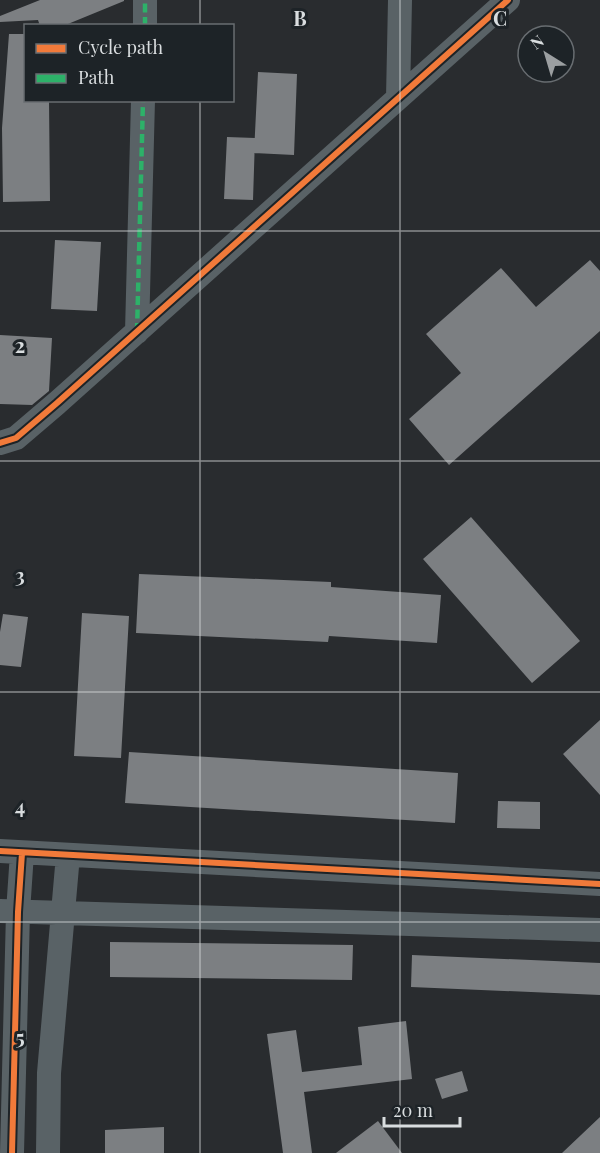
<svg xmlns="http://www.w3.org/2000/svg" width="600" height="1153" font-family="'Playfair Display',serif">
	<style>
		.building { fill: #7c7f82 }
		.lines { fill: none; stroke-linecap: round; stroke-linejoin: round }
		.minor { stroke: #596266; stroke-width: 24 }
		.quiet { stroke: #2db169; stroke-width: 4.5; stroke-dasharray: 9 4.5; stroke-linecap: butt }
		.cycleway-casing { stroke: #1d2327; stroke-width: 10 }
		.cycleway { stroke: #f17a3a; stroke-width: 6 }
		.grid { fill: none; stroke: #d9dddf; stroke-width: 1.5; stroke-opacity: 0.55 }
		.grid-label { font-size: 20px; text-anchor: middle; font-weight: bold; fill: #d9dddf; stroke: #1d2327; stroke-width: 6; stroke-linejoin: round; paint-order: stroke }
	</style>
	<rect width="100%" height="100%" fill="#292c2f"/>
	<path class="building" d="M 40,0 L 124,0 L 124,1 L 63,26 L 40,26 L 38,20 L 0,22 L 0,16 Z
		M 9,34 L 26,34 L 26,100 L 49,100 L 50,201 L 3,202 L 2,128 Z
		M 258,72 L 297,74 L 294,155 L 254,153 Z
		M 227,137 L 255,138 L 253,200 L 224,199 Z
		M 55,240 L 101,242 L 97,311 L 51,309 Z
		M 590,260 L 600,271 L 600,331 L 449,465 L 409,419 L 461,373 L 426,334 L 501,268 L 536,307 Z
		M 0,335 L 52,338 L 49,391 L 32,405 L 0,404 Z
		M 471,517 L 580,641 L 532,683 L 423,559 Z
		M 139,574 L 331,582 L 331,587 L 441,595 L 437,643 L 329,636 L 328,642 L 136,633 Z
		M 82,613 L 129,616 L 121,758 L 74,756 Z
		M 3,614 L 28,617 L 21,667 L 0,665 L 0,632 Z
		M 600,720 L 600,795 L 563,754 Z
		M 129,752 L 458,773 L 455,823 L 125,803 Z
		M 498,801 L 540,802 L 540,829 L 497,828 Z
		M 110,942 L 353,945 L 352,980 L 110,977 Z
		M 412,955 L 600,963 L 600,995 L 411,987 Z
		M 406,1021 L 412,1079 L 304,1092 L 312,1153 L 283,1153 L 267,1034 L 296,1030 L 302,1072 L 362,1065 L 358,1027 Z
		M 462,1071 L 468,1091 L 442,1099 L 435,1079 Z
		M 600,1117 L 600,1153 L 562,1153 Z
		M 378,1121 L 402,1153 L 336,1153 Z
		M 164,1127 L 164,1153 L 105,1153 L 105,1130 Z"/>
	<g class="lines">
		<path class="minor" d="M 145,26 L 145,0
			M 398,98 L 400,0
			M 137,332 L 143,100
			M 0,443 L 16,438 L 57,403 L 508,0
			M 0,851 L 600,884
			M 0,911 L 600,930
			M 12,1153 L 18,912 L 22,853
			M 48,1153 L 49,1073 L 68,855"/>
		<path class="quiet" d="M 145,26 L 145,0
			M 137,332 L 143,100"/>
		<defs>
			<path id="cycleway" d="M 0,443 L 16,438 L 57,403 L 508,0
				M 0,851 L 600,884
				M 12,1153 L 18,912 L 22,853"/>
		</defs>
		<use href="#cycleway" class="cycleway-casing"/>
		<use href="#cycleway" class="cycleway"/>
	</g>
	<path class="grid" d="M 200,0 L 200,26M 400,0 L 400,1153M 200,100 L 200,1153M 0,231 L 600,231M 0,461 L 600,461M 0,692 L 600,692M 0,922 L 600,922"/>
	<g class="grid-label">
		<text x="300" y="26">B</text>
		<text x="500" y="26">C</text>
		<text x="20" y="353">2</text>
		<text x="20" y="583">3</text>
		<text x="20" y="814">4</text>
		<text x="20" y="1045">5</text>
	</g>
	<rect x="24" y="24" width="210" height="78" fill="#1d2327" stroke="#686d71" stroke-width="1.5"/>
	<rect x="36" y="44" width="30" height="9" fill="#f17a3a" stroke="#686d71" stroke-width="1.5"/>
	<text x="78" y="54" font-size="18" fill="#d9dddf">Cycle path</text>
	<rect x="36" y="74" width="30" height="9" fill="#2db169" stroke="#686d71" stroke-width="1.5"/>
	<text x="78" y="84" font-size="18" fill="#d9dddf">Path</text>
	<g transform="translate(546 54) rotate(323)"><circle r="28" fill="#1d2327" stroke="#686d71" stroke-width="1.5"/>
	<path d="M0-4.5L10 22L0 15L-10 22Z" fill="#9b9fa1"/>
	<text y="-9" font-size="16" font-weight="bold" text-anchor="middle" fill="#d9dddf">N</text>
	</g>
	<path d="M384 1117v9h76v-9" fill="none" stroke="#d9dddf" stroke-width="3"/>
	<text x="393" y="1117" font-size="18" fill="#d9dddf" stroke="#1d2327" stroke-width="4.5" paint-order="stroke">20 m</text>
</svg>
